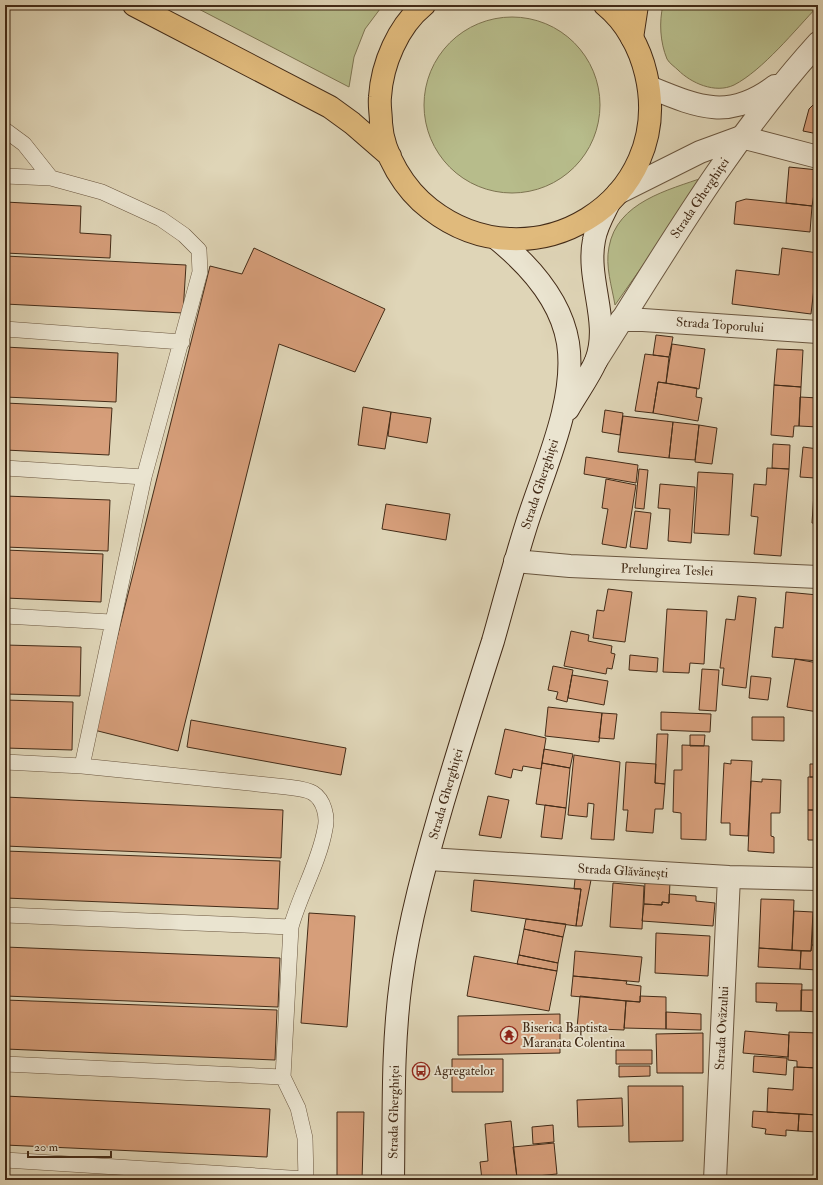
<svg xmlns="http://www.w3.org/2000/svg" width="823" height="1185" font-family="'IM FELL Double Pica',serif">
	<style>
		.green { fill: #b7bc8b; stroke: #7d7451 }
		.building { fill: #d69e7a; stroke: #432b17 }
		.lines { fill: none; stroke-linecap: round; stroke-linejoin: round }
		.service-casing { stroke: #6a563f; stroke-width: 16 }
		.minor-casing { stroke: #6a563f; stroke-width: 24 }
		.tertiary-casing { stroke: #6a563f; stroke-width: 24 }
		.secondary-casing { stroke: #432b17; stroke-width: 24 }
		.trunk-casing { stroke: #432b17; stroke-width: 24 }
		.motorway-casing { stroke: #432b17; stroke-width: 24 }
		.service { stroke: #eae4d0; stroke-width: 15 }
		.minor { stroke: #eae4d0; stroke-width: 22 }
		.tertiary { stroke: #eae4d0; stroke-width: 22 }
		.secondary { stroke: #eae4d0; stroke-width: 22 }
		.trunk { stroke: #e0ba7c; stroke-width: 22 }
		.motorway { stroke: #e0ba7c; stroke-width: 22 }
		.labels { text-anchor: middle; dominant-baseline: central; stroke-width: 3.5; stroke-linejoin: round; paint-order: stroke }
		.street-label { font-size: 13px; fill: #432b17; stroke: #eae4d0 }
		.poi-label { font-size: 13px; fill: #432b17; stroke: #eae4d0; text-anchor: start }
	</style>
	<rect width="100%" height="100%" fill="#dfd5b7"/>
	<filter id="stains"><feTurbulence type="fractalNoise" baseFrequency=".005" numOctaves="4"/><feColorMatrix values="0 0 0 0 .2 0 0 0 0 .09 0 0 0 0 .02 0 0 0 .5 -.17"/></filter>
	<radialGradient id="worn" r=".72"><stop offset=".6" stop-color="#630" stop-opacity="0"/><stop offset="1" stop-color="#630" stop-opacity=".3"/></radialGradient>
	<path class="green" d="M 191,5 L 383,5 L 365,29 L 354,57 L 349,87 Z
		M 663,5 L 818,5 L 818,6 C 795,30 763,70 734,85 C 715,94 691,83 678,70 C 675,67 669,63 667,59 C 660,42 659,22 663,5 Z
		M424 105a88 88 0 1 1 176 0a88 88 0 1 1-176 0Z
		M 705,177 L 615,305 C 612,287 605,266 609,247 C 617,202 668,190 705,177 Z"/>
	<path class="building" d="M 818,100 L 818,134 L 803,131 L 809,109 Z
		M 789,167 L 818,170 L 812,206 L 786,203 Z
		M 746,199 L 812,206 L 810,232 L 734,224 L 736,202 Z
		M 5,202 L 81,206 L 80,233 L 111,235 L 110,258 L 5,253 Z
		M 254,248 L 385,309 L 355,372 L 279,344 L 178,751 L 94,730 L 210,266 L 242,274 Z
		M 782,248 L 818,253 L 811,314 L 732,304 L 736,270 L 779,275 Z
		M 5,256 L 186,265 L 183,313 L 5,304 Z
		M 656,335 L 673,337 L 669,357 L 653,355 Z
		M 672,344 L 705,349 L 699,389 L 666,383 Z
		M 5,347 L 118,353 L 116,402 L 5,397 Z
		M 777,349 L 803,350 L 801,387 L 774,385 Z
		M 645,354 L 669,357 L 666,383 L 658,382 L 653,413 L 635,411 Z
		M 658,382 L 697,388 L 696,397 L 702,398 L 698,421 L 653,413 Z
		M 774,385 L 801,387 L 799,426 L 794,426 L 793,437 L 771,435 Z
		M 800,397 L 818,398 L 818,427 L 799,426 Z
		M 5,403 L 112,408 L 109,455 L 5,450 Z
		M 363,407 L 391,412 L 385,449 L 358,445 Z
		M 605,410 L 623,413 L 620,435 L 602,432 Z
		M 391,412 L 431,418 L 427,443 L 388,436 Z
		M 623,416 L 673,422 L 669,458 L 618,452 Z
		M 673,422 L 699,425 L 695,460 L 669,458 Z
		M 699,425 L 717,428 L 712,464 L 695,462 Z
		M 773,444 L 790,445 L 789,469 L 772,468 Z
		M 803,447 L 818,449 L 818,524 L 812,523 L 815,478 L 800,477 Z
		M 586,457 L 638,465 L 636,483 L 584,474 Z
		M 767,468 L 789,469 L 781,556 L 754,554 L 758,517 L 751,516 L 754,484 L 766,485 Z
		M 639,469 L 648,470 L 644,509 L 635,508 Z
		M 698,472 L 733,474 L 729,535 L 694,533 Z
		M 606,479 L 636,485 L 626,548 L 602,544 L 608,509 L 602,508 Z
		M 660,484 L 695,487 L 691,543 L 668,541 L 670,509 L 658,508 Z
		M 5,496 L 110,500 L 108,551 L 5,547 Z
		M 386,504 L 450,514 L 446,540 L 382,529 Z
		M 635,511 L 651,513 L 647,549 L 630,547 Z
		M 5,550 L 103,554 L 101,602 L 5,598 Z
		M 608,589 L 632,592 L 625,642 L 593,638 L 597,610 L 604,611 Z
		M 786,592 L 818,595 L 818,661 L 772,657 L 775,627 L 783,628 Z
		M 738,596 L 756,598 L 746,688 L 722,685 L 724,668 L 720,668 L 726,619 L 735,620 Z
		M 667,609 L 707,611 L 704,664 L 690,663 L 689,673 L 663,672 Z
		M 571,631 L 589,635 L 588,641 L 612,646 L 611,653 L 615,654 L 612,669 L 607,668 L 606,674 L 564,666 Z
		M 5,645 L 81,647 L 80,696 L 5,694 Z
		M 630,655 L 658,658 L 657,672 L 629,670 Z
		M 795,659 L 818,663 L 818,712 L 787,707 Z
		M 553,666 L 573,670 L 567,702 L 556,699 L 558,692 L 548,690 Z
		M 702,669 L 719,670 L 716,711 L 699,710 Z
		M 572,675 L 608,681 L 604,705 L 568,698 Z
		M 751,676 L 771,678 L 768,700 L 749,698 Z
		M 5,700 L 73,702 L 72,750 L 5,748 Z
		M 548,707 L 602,713 L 599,742 L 545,736 Z
		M 661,712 L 711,714 L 710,732 L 661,730 Z
		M 602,713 L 617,714 L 614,739 L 599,738 Z
		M 752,717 L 784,717 L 784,741 L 752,740 Z
		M 191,720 L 346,748 L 341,775 L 187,747 Z
		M 505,729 L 546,738 L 541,769 L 523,766 L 522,771 L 513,769 L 511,778 L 495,774 Z
		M 657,734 L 668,734 L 665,784 L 655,783 Z
		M 690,735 L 705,735 L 704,746 L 690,746 Z
		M 682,745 L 709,746 L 706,840 L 681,839 L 681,813 L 673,812 L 674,770 L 682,770 Z
		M 544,749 L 573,754 L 570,768 L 542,763 Z
		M 574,755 L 620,762 L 614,840 L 591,839 L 594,804 L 588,803 L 587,817 L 568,815 Z
		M 731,760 L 752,761 L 748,836 L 730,835 L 730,823 L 721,823 L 724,763 L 731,764 Z
		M 626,762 L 656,764 L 655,783 L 665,784 L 663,809 L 655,809 L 653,833 L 626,831 L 628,810 L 623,810 Z
		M 542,763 L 570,768 L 566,808 L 536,804 Z
		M 810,764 L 818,764 L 818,777 L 810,777 Z
		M 808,777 L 818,777 L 818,810 L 808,810 Z
		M 762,779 L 781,780 L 780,813 L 771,813 L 771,836 L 774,837 L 774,853 L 748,851 L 751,781 L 762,782 Z
		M 488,796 L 509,800 L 501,838 L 479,835 Z
		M 5,797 L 283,810 L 281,858 L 5,846 Z
		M 545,805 L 566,808 L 562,839 L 541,837 Z
		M 808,810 L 818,810 L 818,840 L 808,840 Z
		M 5,851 L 280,861 L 278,909 L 5,898 Z
		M 575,879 L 591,880 L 582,926 L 576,926 L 581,889 L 574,889 Z
		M 474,880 L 581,889 L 576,926 L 471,911 Z
		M 645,881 L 670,882 L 669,903 L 662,902 L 662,905 L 644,904 Z
		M 613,883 L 644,886 L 642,929 L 610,927 Z
		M 669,894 L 696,896 L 696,901 L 715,903 L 713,926 L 642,921 L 644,904 L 662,905 L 662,902 L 669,903 Z
		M 761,899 L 794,900 L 792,950 L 759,948 Z
		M 814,901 L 818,902 L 818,945 L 812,945 Z
		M 794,911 L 813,912 L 811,951 L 792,950 Z
		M 309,913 L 355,916 L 347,1027 L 301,1023 Z
		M 526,919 L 566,924 L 563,937 L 524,929 Z
		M 524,929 L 563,937 L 558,963 L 519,955 Z
		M 656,933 L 710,936 L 708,976 L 655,973 Z
		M 812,945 L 818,945 L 818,970 L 800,969 L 801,951 L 811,951 Z
		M 5,947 L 280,958 L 278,1007 L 5,996 Z
		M 759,948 L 801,951 L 800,969 L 758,967 Z
		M 575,951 L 642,957 L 639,982 L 573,976 Z
		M 519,955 L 558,963 L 557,971 L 517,964 Z
		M 474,956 L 557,971 L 549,1011 L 467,996 Z
		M 573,976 L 627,981 L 626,984 L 641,986 L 640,1002 L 571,996 Z
		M 756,983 L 802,984 L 801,1011 L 776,1011 L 777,1003 L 756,1002 Z
		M 801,990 L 818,990 L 818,1012 L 801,1011 Z
		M 580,996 L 626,1001 L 624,1030 L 577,1028 Z
		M 640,996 L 666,997 L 666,1029 L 624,1028 L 626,1001 L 640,1002 Z
		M 5,1000 L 277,1010 L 275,1060 L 5,1049 Z
		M 666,1012 L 701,1014 L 701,1030 L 666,1029 Z
		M 560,1014 L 560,1053 L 458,1055 L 458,1016 Z
		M 745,1031 L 789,1035 L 788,1057 L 743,1053 Z
		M 789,1032 L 818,1033 L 818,1068 L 797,1067 L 797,1061 L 788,1060 Z
		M 703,1033 L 703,1073 L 657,1073 L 656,1034 Z
		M 616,1050 L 652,1050 L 652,1064 L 616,1064 Z
		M 754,1056 L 787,1058 L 786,1075 L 753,1072 Z
		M 452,1059 L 503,1059 L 503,1092 L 452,1092 Z
		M 619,1066 L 650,1066 L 650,1076 L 619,1077 Z
		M 794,1067 L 818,1068 L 818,1115 L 767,1112 L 768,1088 L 793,1090 Z
		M 628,1086 L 683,1086 L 683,1141 L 629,1142 Z
		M 5,1096 L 270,1109 L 267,1157 L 5,1145 Z
		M 622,1098 L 623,1126 L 578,1127 L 577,1100 Z
		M 753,1111 L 799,1114 L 798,1131 L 786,1130 L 786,1136 L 765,1134 L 766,1129 L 752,1127 Z
		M 337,1112 L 364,1112 L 362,1180 L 337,1180 Z
		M 799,1114 L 818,1115 L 818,1132 L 798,1131 Z
		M 511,1121 L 517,1178 L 482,1180 L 480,1162 L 488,1161 L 485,1124 Z
		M 553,1125 L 554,1142 L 533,1144 L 532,1127 Z
		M 554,1143 L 557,1174 L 517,1178 L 513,1147 Z"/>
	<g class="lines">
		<defs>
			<path id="service" d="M 5,130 L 24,144 L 51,178
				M 5,176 L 51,178 L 102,192 L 161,219 L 184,235 L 199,250 L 200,272 L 144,477 L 82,766
				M 5,329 L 182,342
				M 5,468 L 144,477
				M 5,616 L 111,622
				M 5,762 L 82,766 L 287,787 C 294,788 307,789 313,793 C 324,800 328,817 325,829 C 319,863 300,894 291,927 L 283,1077 L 298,1108 L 305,1138 L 306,1180
				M 5,915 L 291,927
				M 5,1064 L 283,1077
				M 5,1160 L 306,1179"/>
			<path id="minor" d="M 741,137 L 818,157
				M 621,320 L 643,320 L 818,332
				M 515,561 L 570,566 L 818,577
				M 428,859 L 729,877 L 818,879
				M 715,1180 L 729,877"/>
			<path id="tertiary" d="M 649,87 C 698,107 729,121 775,86
				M 618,193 L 700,152 L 741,137
				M 596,361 C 665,252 731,139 818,43"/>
			<path id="secondary" d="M 568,409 C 577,393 589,377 596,361 C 611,322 586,280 594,240 C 596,227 603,215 609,203
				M 393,1180 C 394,1114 392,1047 401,981 C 409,921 426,861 443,802 C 459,748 476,694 493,641 C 504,602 514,564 526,526 C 543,471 577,401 568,343 C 561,300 529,265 497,239"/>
			<path id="trunk" d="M 134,5 L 330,107 L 352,123 L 390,156
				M 424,5 C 398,26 382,64 380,97 C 379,105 381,114 381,123 C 383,155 405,190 430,209 C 532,288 676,201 646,74 C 640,48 626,22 605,5"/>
			<path id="motorway" d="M 632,38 L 637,5"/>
		</defs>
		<use href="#service" class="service-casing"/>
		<use href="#minor" class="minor-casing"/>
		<use href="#tertiary" class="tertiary-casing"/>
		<use href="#secondary" class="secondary-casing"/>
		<use href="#trunk" class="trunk-casing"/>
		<use href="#motorway" class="motorway-casing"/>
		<use href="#service" class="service"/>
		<use href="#minor" class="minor"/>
		<use href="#tertiary" class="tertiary"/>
		<use href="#secondary" class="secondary"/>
		<use href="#trunk" class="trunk"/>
		<use href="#motorway" class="motorway"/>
	</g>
	<defs>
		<symbol id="temple-ring" viewBox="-11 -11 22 22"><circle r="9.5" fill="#eae4d0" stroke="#8f2418" stroke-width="1.5"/><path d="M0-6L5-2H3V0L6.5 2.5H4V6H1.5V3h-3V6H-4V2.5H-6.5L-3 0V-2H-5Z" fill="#8f2418"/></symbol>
		<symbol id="bus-ring" viewBox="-11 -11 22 22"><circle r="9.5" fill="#eae4d0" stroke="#8f2418" stroke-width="1.5"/><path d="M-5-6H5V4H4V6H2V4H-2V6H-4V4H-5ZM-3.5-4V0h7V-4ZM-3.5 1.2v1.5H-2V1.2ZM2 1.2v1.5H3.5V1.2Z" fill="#8f2418"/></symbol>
	</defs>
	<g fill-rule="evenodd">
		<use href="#temple-ring" x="499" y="1025" width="20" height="20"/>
		<use href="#bus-ring" x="411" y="1061" width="20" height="20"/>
	</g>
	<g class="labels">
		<g class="street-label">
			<text transform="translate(700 198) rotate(-56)">Strada Gherghiței</text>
			<text transform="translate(720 325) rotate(4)">Strada Toporului</text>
			<text transform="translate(540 484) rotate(-72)">Strada Gherghiței</text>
			<text transform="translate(667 570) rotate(2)">Prelungirea Teslei</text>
			<text transform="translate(446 794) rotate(-74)">Strada Gherghiței</text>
			<text transform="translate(623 871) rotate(3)">Strada Glăvănești</text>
			<text transform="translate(722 1028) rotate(-87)">Strada Ovăzului</text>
			<text transform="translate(394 1112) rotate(-89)">Strada Gherghiței</text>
		</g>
		<g class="poi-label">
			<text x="522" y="1028">Biserica Baptista<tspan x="522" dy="15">Maranata Colentina</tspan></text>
			<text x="434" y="1071">Agregatelor</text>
		</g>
	</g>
	<rect width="823" height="1185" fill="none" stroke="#dfd5b7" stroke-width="20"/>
	<rect x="6" y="6" width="811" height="1173" fill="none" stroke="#432b17" stroke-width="2"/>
	<rect x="10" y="10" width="803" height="1165" fill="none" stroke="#432b17"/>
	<path d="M28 1151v6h83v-6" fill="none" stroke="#432b17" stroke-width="2"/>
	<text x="34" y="1151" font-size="12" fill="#432b17" stroke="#eae4d0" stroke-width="3" paint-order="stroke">20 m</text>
	<rect width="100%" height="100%" filter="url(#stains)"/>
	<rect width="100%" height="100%" fill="url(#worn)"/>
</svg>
